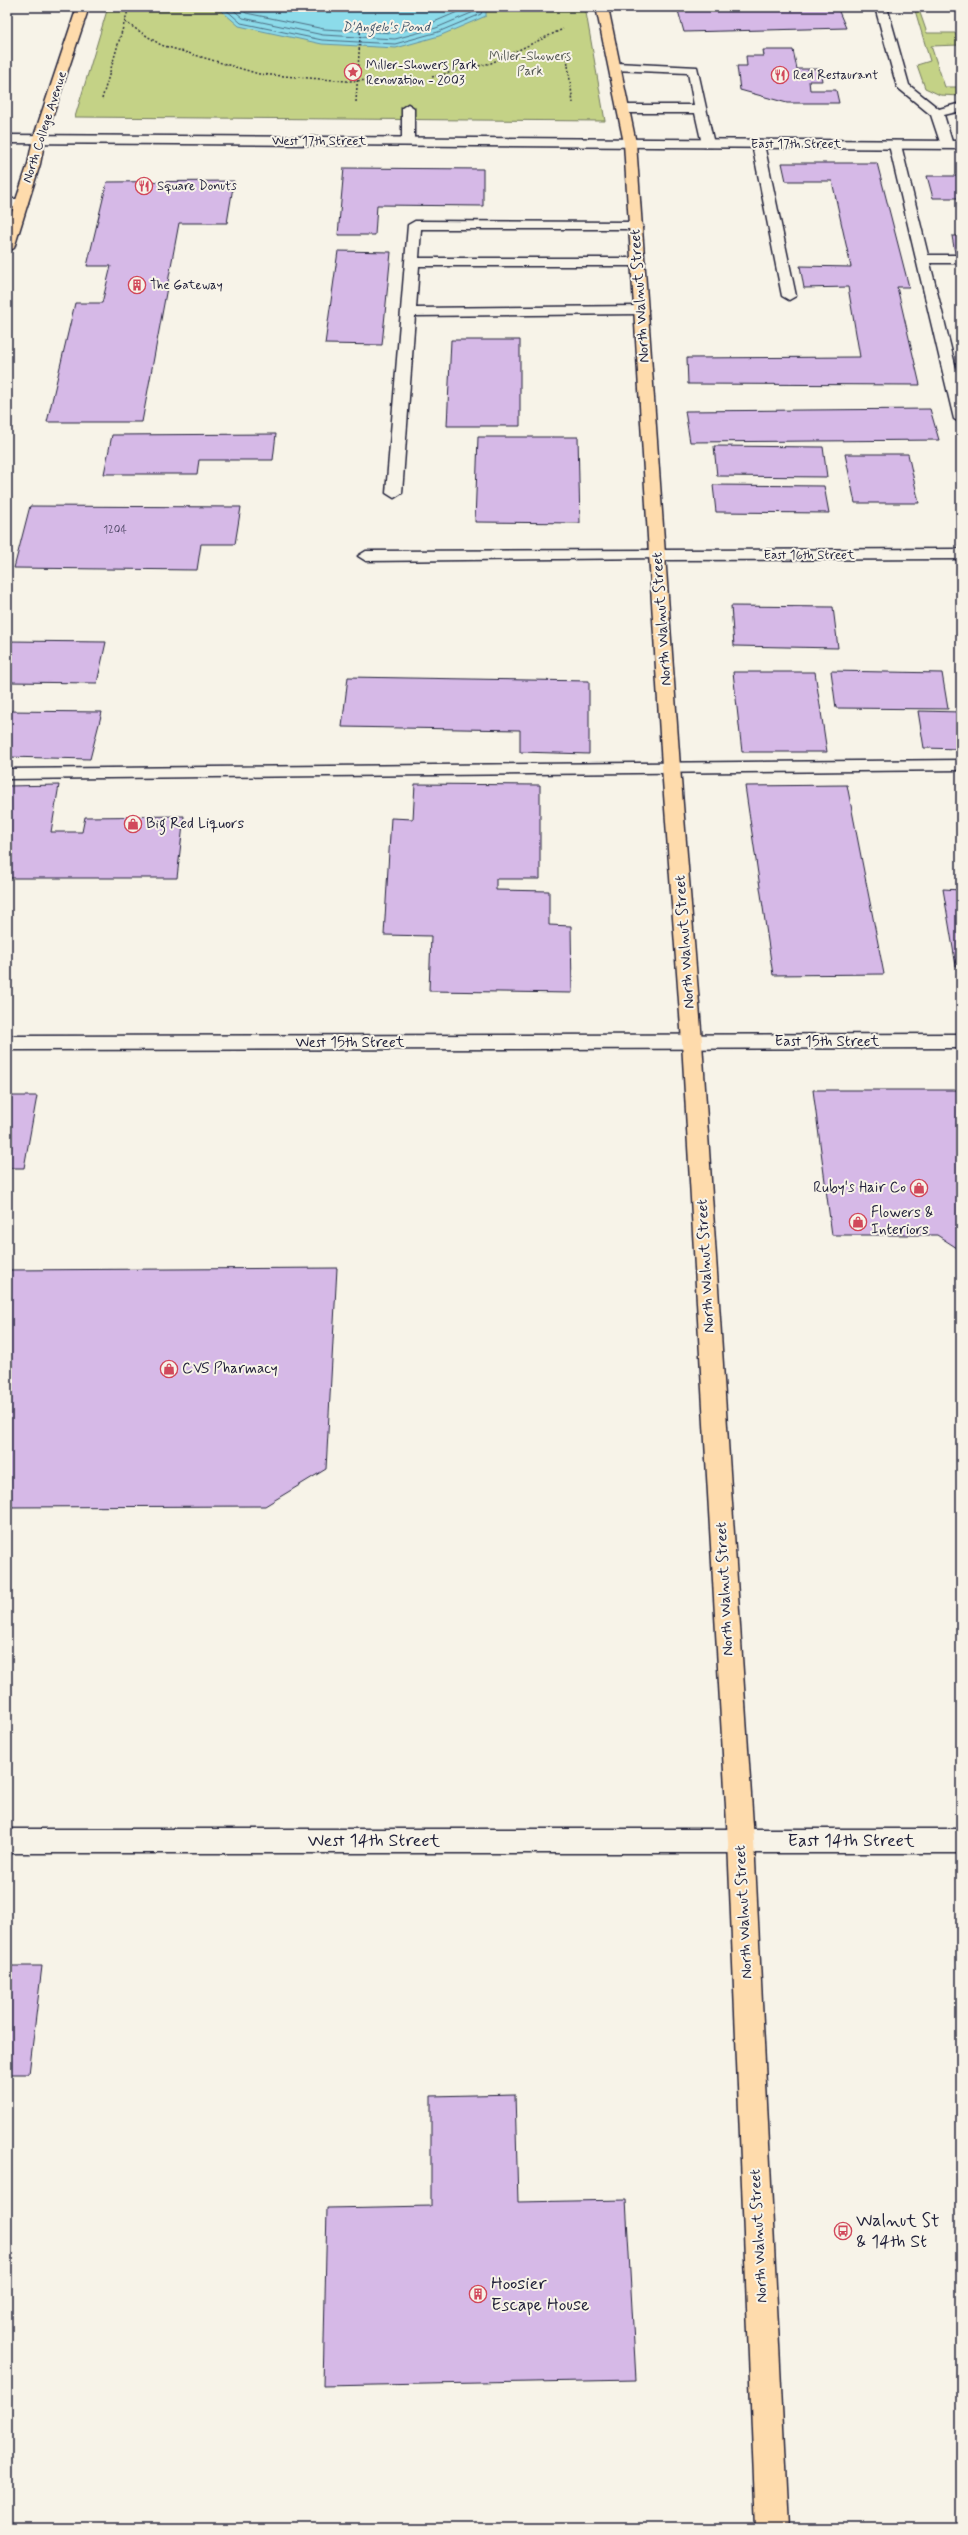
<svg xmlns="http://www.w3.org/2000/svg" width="968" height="2535" font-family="Mynerve,sans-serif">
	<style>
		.green { fill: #c4d286; stroke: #737a60 }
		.water { fill: #8cdbea; stroke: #6291a4 }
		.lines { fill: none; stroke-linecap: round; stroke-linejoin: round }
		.shore { stroke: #4c6c81; stroke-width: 1 }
		.building { fill: #d6b9e7; stroke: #22223b }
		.lane-casing { stroke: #22223b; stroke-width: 3 }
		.street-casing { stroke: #22223b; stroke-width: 3 }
		.secondary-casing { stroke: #22223b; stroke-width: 3 }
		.primary-casing { stroke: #22223b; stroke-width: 3 }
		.path { stroke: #22223b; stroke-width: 1.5; stroke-dasharray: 2 2; stroke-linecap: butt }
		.lane { fill: #f7f3e8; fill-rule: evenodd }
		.street { fill: #f7f3e8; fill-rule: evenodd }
		.secondary { fill: #f7f3e8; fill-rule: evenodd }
		.primary { fill: #fedbac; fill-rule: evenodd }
		.labels { text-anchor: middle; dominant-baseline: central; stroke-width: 4; stroke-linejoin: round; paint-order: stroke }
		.far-number-label { font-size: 11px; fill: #4f4866 }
		.far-water-label { font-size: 13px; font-style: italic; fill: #3c5067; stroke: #f7f3e8 }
		.far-park-label { font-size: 13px; fill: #535752; stroke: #f7f3e8 }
		.far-poi-label { font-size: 13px; fill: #22223b; stroke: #f7f3e8; text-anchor: start }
		.far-street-label { font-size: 13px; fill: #22223b; stroke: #f7f3e8 }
		.street-label { font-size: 15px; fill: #22223b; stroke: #f7f3e8 }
		.poi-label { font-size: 15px; fill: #22223b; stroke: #f7f3e8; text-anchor: start }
		.near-street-label { font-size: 18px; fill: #22223b; stroke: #f7f3e8 }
		.near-poi-label { font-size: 18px; fill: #22223b; stroke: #f7f3e8; text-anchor: start }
	</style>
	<rect width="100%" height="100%" fill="#f7f3e8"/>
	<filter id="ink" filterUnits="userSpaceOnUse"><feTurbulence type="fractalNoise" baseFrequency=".025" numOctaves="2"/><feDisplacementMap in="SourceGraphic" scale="8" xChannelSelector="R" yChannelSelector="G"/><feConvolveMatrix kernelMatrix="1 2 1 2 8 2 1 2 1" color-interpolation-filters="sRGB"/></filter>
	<g filter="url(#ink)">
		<path class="green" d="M 108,7 L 585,7 L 605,121 L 75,117 Z
			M 914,7 L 918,7 L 927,33 L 955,33 L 959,45 L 931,46 L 945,87 L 961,87 L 961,96 L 940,95 L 925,88 L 917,65 L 930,61 Z"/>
		<path class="water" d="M 217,7 L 486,7 L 486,16 L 439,36 L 396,48 L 322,44 L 239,26 Z"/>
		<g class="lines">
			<path class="shore" d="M 223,7 L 241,23 L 322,40 L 395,44 L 438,32 L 481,14 L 483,7
				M 230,7 L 243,18 L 323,35 L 395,39 L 436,28 L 476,11 L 478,7
				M 239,7 L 246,13 L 324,29 L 394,33 L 434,22 L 469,7"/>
		</g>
		<path class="building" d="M 677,7 L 837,7 L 846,28 L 684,32 Z
			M 763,50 L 793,50 L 797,69 L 820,69 L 822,81 L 809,81 L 810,90 L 836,90 L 839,103 L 787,103 L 740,90 L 737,66 L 747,66 L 746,56 L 764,56 Z
			M 782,163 L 877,163 L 909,287 L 897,287 L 920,385 L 688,384 L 687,358 L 860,357 L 848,287 L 804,288 L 800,266 L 851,267 L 832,181 L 786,181 Z
			M 344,168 L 483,169 L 483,206 L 377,205 L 375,235 L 338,235 Z
			M 927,176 L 961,176 L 961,198 L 933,198 Z
			M 234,181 L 227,223 L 179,223 L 142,422 L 47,422 L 75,303 L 102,303 L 111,266 L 87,266 L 107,182 Z
			M 952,236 L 961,236 L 961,253 L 955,253 Z
			M 338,251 L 391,252 L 382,345 L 325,344 Z
			M 451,340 L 520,340 L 520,426 L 447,426 Z
			M 930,409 L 939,440 L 690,442 L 685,411 Z
			M 276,434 L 273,460 L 199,460 L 197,474 L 104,474 L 112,435 Z
			M 478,437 L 578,437 L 580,523 L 475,522 Z
			M 714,446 L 823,447 L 827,477 L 717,476 Z
			M 845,454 L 908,454 L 919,503 L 855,503 Z
			M 713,485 L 824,486 L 829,513 L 716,512 Z
			M 30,506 L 241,507 L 235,544 L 201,544 L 197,570 L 14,568 Z
			M 731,606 L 833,607 L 838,648 L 734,646 Z
			M 7,641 L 106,642 L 97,683 L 7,682 Z
			M 831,671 L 942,673 L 948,709 L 836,708 Z
			M 733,672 L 815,672 L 827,752 L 742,752 Z
			M 348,677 L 589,681 L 589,754 L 520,752 L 520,730 L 342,727 Z
			M 7,711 L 102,712 L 90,759 L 7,757 Z
			M 918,711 L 961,712 L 961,749 L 924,748 Z
			M 415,784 L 540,785 L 540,879 L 496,879 L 496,890 L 549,891 L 549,925 L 571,926 L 572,993 L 429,991 L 431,936 L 384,935 L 391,818 L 413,819 Z
			M 59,785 L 51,832 L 82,832 L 85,817 L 184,816 L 177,878 L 7,878 L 7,786 Z
			M 847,785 L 884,974 L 773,975 L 745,786 Z
			M 943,889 L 961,890 L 961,966 L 956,966 Z
			M 813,1090 L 961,1090 L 961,1255 L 960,1250 L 937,1235 L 832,1235 Z
			M 7,1096 L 37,1096 L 24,1168 L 7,1168 Z
			M 337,1268 L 326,1469 L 265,1506 L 7,1507 L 7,1270 Z
			M 7,1966 L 42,1966 L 29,2074 L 7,2074 Z
			M 515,2094 L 518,2202 L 626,2200 L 636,2380 L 323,2386 L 327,2208 L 431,2206 L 431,2096 Z"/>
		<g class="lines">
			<defs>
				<path id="lane" d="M 875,7 L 887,7 L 909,85 L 939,109 L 961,103 L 961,111 L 944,115 L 953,145 L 951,148 L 943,148 L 941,145 L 931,115 L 897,87 Z
					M 616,63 L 697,67 L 714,144 L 712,147 L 704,147 L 702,144 L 695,113 L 623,113 L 617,109 L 623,105 L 694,105 L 688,73 L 612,70 L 610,67 Z
					M 408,104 L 414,108 L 414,141 L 408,145 L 402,141 L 402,108 Z
					M 758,140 L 764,144 L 796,296 L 789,300 L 782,296 L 752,144 Z
					M 895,141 L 901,145 L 928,255 L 961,255 L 961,263 L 930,263 L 961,389 L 961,423 L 954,419 L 889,145 Z
					M 7,199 L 21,199 L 28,203 L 21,207 L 7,207 Z
					M 415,221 L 636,222 L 643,226 L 641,229 L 421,229 L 419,258 L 638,258 L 645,262 L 638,266 L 419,266 L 416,308 L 641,306 L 648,310 L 641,314 L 415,316 L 402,493 L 394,498 L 386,493 L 408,225 Z
					M 658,550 L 666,555 L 664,558 L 366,561 L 358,556 L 366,551 Z
					M 961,760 L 961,770 L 7,779 L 7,769 Z"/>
				<path id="street" d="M 961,549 L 961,559 L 658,560 L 650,555 L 658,550 Z
					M 961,1034 L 961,1048 L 7,1050 L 7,1036 Z
					M 7,1829 L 961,1829 L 961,1853 L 7,1853 Z"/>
				<path id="secondary" d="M 7,135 L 961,141 L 961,149 L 7,143 Z"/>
				<path id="primary" d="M 77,7 L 89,7 L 45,139 L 40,164 L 14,248 L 7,252 L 7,227 L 28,164 L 33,139 Z
					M 596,7 L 608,7 L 636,143 L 680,767 L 702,1042 L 754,1841 L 788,2528 L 756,2528 L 728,1841 L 682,1042 L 662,767 L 624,143 Z"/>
			</defs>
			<use href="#lane" class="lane-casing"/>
			<use href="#street" class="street-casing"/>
			<use href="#secondary" class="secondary-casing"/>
			<use href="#primary" class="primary-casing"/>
			<path class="path" d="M 125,22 L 161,45 L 259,74 L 346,81 L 381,80
				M 566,50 L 573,103
				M 432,77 L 491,63 L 563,29
				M 102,99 L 129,7
				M 356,102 L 361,21"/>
			<use href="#lane" class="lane"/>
			<use href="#street" class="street"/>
			<use href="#secondary" class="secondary"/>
			<use href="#primary" class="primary"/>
		</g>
	</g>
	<defs>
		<symbol id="sight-ring" viewBox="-11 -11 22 22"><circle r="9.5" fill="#f7f3e8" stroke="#d1495b" stroke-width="1.5"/><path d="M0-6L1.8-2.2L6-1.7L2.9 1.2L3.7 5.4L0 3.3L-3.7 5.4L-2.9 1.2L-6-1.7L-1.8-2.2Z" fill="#d1495b"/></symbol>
		<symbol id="restaurant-ring" viewBox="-11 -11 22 22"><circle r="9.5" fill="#f7f3e8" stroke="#d1495b" stroke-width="1.5"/><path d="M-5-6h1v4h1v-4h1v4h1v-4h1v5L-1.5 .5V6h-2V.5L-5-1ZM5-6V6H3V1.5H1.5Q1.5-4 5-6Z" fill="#d1495b"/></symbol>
		<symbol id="building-ring" viewBox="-11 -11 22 22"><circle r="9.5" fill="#f7f3e8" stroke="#d1495b" stroke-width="1.5"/><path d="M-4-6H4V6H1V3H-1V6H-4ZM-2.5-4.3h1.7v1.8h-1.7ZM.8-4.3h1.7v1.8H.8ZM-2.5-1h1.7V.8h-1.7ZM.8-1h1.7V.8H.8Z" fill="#d1495b"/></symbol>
		<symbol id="shop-ring" viewBox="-11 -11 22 22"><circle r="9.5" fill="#f7f3e8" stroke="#d1495b" stroke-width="1.5"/><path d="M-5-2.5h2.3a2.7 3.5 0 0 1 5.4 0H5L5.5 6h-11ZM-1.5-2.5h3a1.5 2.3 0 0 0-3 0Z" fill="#d1495b"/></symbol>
		<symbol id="bus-ring" viewBox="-11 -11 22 22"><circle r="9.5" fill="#f7f3e8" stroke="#d1495b" stroke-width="1.5"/><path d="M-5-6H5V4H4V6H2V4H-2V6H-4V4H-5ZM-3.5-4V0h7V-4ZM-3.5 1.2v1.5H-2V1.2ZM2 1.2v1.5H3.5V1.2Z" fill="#d1495b"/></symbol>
	</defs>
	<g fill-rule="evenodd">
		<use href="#sight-ring" x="343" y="62" width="20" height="20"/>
		<use href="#restaurant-ring" x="770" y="65" width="20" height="20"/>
		<use href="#restaurant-ring" x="134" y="176" width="20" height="20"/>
		<use href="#building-ring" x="127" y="275" width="20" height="20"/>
		<use href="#shop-ring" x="123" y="814" width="20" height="20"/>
		<use href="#shop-ring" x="909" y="1178" width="20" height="20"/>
		<use href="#shop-ring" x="848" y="1212" width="20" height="20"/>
		<use href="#shop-ring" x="159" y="1359" width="20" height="20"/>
		<use href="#bus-ring" x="833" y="2221" width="20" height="20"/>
		<use href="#building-ring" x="468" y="2284" width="20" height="20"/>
	</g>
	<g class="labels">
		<g class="far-number-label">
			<text x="115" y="530">1204</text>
		</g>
		<g class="far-water-label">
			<text x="386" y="27">D'Angelo's Pond</text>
		</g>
		<g class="far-park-label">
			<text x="530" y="56">Miller-Showers<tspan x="530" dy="15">Park</tspan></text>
		</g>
		<g class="far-poi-label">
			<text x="366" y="65">Miller-Showers Park<tspan x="366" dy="15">Renovation - 2003</tspan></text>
			<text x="793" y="75">Red Restaurant</text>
			<text x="157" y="186">Square Donuts</text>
			<text x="150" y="285">The Gateway</text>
		</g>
		<g class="far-street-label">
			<text transform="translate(45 127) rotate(-72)">North College Avenue</text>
			<text x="319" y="141">West 17th Street</text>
			<text x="796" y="144">East 17th Street</text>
			<text x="809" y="555">East 16th Street</text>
		</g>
		<g class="street-label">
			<text transform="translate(640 296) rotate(-94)">North Walnut Street</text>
			<text transform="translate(662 619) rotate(-94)">North Walnut Street</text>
			<text transform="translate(685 942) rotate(-94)">North Walnut Street</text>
			<text x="827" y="1042">East 15th Street</text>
			<text x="350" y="1043">West 15th Street</text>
			<text transform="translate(706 1266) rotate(-93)">North Walnut Street</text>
			<text transform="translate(725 1589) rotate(-93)">North Walnut Street</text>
			<text transform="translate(744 1912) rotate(-93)">North Walnut Street</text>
			<text transform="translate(759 2236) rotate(-93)">North Walnut Street</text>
		</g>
		<g class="poi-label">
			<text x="146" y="824">Big Red Liquors</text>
			<text x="906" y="1188" text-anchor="end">Ruby's Hair Co</text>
			<text x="871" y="1213">Flowers &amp;<tspan x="871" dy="17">Interiors</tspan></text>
			<text x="182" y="1369">CVS Pharmacy</text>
		</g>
		<g class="near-street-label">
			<text x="374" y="1841">West 14th Street</text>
			<text x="851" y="1841">East 14th Street</text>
		</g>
		<g class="near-poi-label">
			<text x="856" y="2221">Walnut St<tspan x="856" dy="21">&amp; 14th St</tspan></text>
			<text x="491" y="2284">Hoosier<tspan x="491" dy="21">Escape House</tspan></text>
		</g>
	</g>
	<rect width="968" height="2535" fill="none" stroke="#f7f3e8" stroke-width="24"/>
	<rect x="12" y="12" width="944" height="2511" fill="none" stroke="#22223b" stroke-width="1.5" filter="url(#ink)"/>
</svg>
